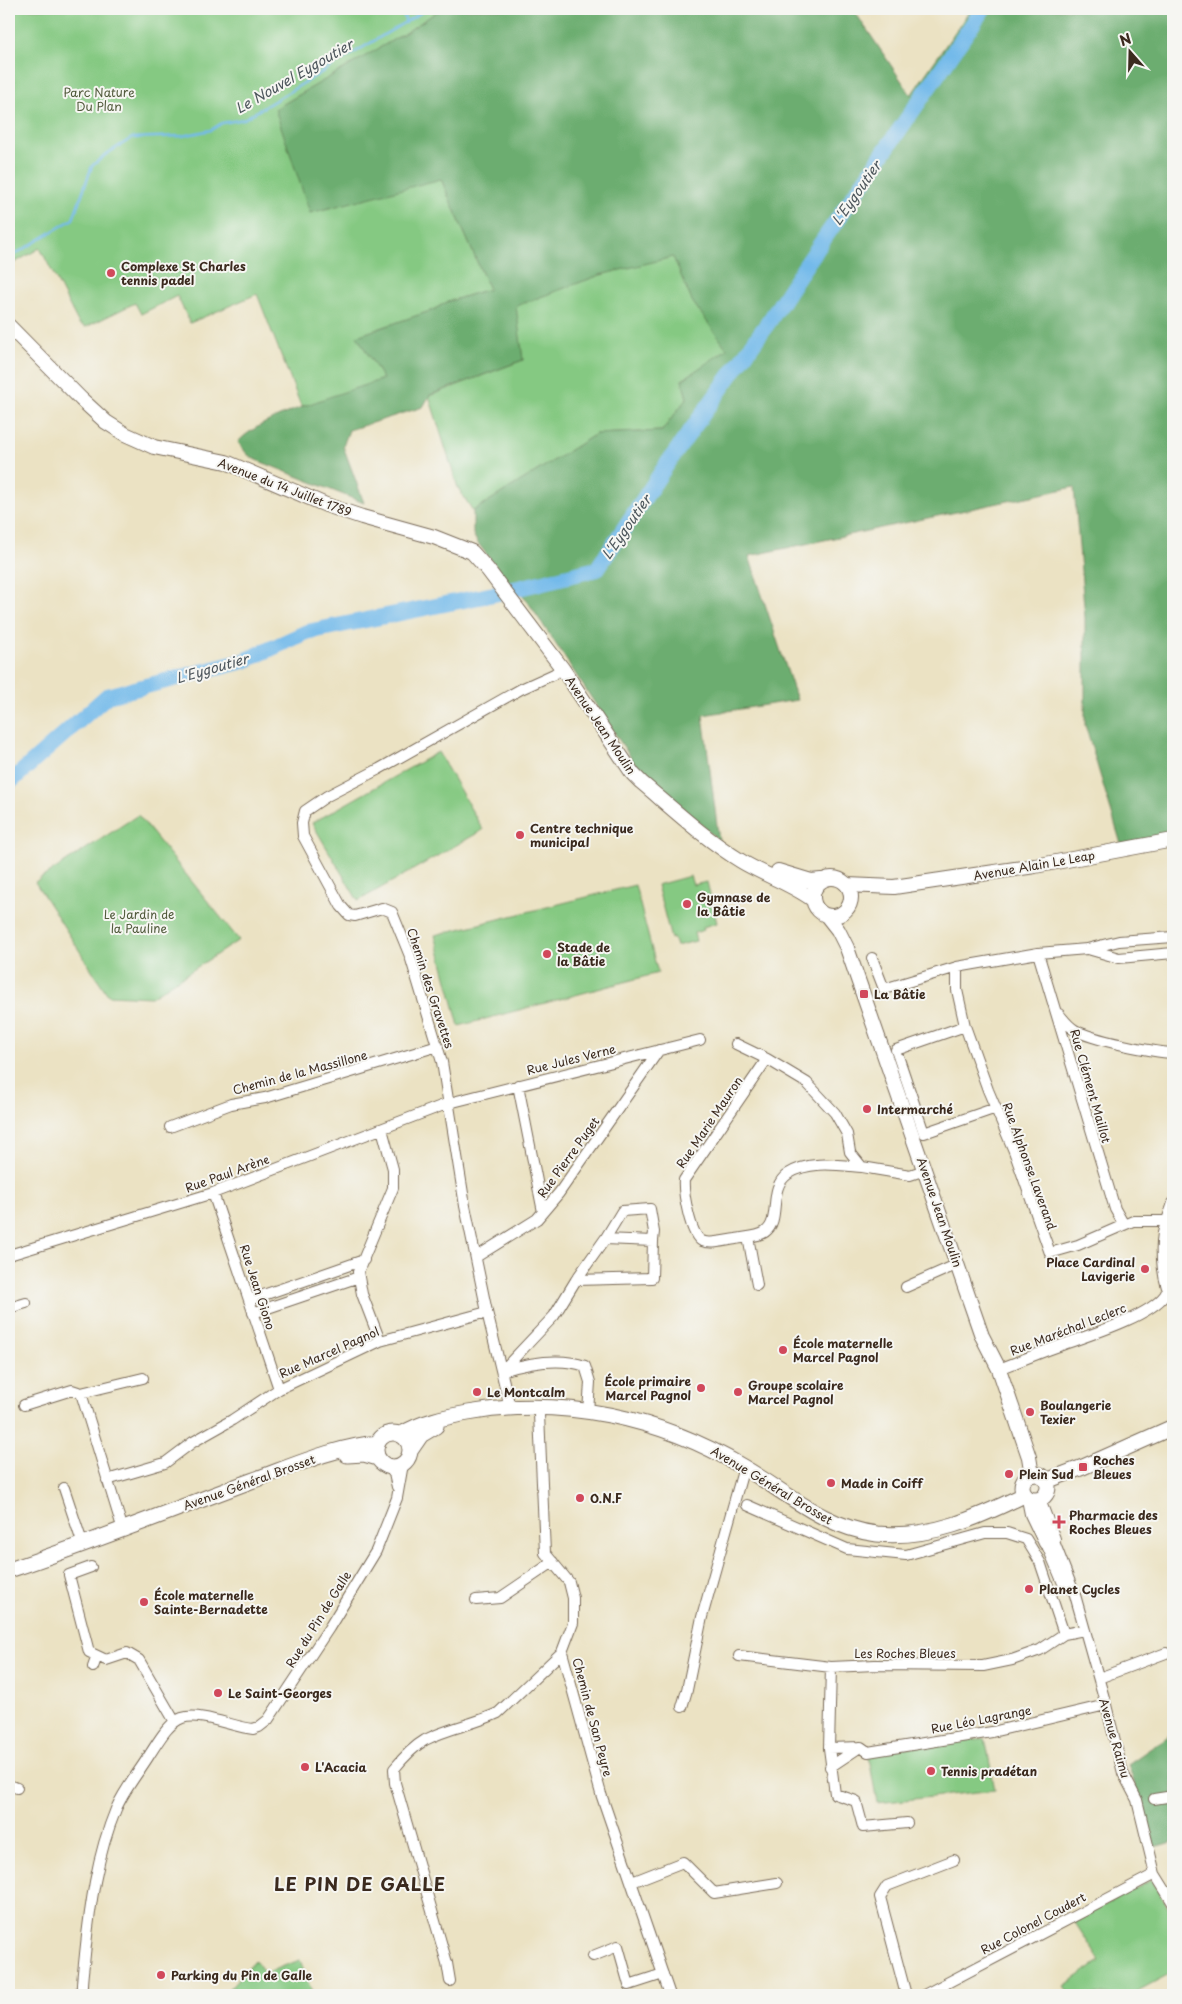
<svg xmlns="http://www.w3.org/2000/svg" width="1182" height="2004" font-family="'Playpen Sans',sans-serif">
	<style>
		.green { fill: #85c982; stroke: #607a50 }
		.forest { fill: #6cad70; stroke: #546c47 }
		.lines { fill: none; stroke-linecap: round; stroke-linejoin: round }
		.stream { stroke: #73baea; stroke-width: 2.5 }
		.river { stroke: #73baea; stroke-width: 16 }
		.street-casing { stroke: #796a58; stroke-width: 12 }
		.secondary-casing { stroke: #796a58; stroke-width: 16 }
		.primary-casing { stroke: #796a58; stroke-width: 17 }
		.street { stroke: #fff; stroke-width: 10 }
		.secondary { stroke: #fff; stroke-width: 14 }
		.primary { stroke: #fff; stroke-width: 15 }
		.poi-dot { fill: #d1495b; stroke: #f6f6f2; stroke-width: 2 }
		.labels { text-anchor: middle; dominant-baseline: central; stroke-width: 4; stroke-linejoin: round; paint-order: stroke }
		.park-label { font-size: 12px; fill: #515a3c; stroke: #f6f6f2 }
		.poi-label { font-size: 12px; font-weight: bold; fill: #3b2a1e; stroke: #f6f6f2; text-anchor: start }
		.street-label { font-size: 12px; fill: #3b2a1e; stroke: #f6f6f2 }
		.water-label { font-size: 14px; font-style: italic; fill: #4c555b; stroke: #f6f6f2 }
		.district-label { font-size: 18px; font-weight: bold; letter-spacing: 1px; fill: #3b2a1e; stroke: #f6f6f2 }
	</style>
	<rect width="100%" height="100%" fill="#f6f6f2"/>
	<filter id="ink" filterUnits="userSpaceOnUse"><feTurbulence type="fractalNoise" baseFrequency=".02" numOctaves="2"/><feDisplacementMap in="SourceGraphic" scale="10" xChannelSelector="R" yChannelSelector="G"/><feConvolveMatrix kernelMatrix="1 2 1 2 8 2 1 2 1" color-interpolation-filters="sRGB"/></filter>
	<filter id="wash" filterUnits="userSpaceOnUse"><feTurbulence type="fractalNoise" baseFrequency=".0096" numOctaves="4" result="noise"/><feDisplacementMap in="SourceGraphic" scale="20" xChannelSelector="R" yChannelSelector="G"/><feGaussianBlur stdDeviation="1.12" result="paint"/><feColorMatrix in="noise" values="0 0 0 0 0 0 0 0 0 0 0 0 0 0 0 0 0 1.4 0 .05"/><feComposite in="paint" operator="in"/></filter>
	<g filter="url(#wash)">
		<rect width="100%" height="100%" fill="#ebe2c3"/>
		<path class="green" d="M 9,9 L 441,9 L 405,33 L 275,109 L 441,179 L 489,289 L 447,302 L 433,310 L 358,336 L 383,379 L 313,404 L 301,406 L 257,294 L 190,323 L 177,296 L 141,314 L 135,303 L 86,327 L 79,324 L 40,248 L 9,266 Z
			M 673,256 L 692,301 L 728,349 L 682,380 L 687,398 L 662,431 L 596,434 L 473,511 L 458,488 L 429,396 L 523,360 L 515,306 L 600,275 Z
			M 438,752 L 483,830 L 358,901 L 312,823 Z
			M 138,815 L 239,940 L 151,997 L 108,995 L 35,882 Z
			M 690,876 L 693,885 L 707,882 L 717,923 L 703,927 L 704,930 L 694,933 L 696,941 L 676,946 L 673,938 L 671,939 L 657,885 Z
			M 635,885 L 658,973 L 459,1026 L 435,935 Z
			M 985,1738 L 995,1790 L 877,1803 L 868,1752 Z
			M 1152,1880 L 1173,1916 L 1173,1972 L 1130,1995 L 1071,1995 L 1064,1986 L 1100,1961 L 1074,1921 Z
			M 255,1960 L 265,1973 L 300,1960 L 313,1995 L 223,1995 Z"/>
		<path class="forest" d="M 441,9 L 853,9 L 911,95 L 971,9 L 1173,9 L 1173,835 L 1121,844 L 1085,725 L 1085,618 L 1074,487 L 749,556 L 797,700 L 703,715 L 719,841 L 635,764 L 528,602 L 505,578 L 477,542 L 473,534 L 473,511 L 596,434 L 662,431 L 687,398 L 682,380 L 727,349 L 692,301 L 673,257 L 600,275 L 516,306 L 523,360 L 430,395 L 423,407 L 349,430 L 343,446 L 364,503 L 254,459 L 247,454 L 238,442 C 258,417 349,391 383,379 L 357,336 L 433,310 L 447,302 L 489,289 L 441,179 L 310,213 L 275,109 L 405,33 Z
			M 1173,1733 L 1173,1842 L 1155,1847 L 1128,1764 Z"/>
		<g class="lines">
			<path class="stream" d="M 404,9 L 403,12 L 406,23
				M 9,258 L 73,219 L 92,166 L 105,155 L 132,138 L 182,136 L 211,130 L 222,123 L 244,119 L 427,9"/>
			<path class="river" d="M 9,783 L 107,696 L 244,661 L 307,632 L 494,594 L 597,569 L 665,467 L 770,320 L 799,275 L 983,9"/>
		</g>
	</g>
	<g filter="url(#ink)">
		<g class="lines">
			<defs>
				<path id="street" d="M 1088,949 L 1119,958 L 1173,953
					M 1038,953 L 1115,1209 L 1124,1225
					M 872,958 L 884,989 L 957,967 L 1038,953 L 1087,949 L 1119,941 L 1173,937
					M 957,967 L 957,990 L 965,1026 L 988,1090 L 1014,1151 L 1050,1253 L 1078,1245 L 1133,1221 L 1168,1221
					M 1059,1014 C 1064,1020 1068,1026 1075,1030 C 1092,1040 1153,1052 1173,1053
					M 965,1026 L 896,1050 L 924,1133 L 996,1108
					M 736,1044 L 767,1059
					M 767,1059 L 807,1083 L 835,1113 L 847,1134 L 850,1152 L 862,1167 C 838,1165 809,1160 788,1174 C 767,1188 782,1220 765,1232 C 758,1237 744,1237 736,1239 C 726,1240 711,1245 702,1241 C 690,1235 683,1192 684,1180 Z
					M 518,1085 L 543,1212
					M 170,1127 L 231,1104 L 265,1098 L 438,1046
					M 862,1167 L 910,1175 L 925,1170
					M 213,1193 L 279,1389
					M 1173,1203 C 1170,1213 1165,1224 1163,1233 C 1160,1251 1162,1285 1173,1299
					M 748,1237 L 757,1285
					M 605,1239 L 622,1211 L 650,1209 L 654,1232 L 653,1241
					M 9,1255 L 213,1193 L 449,1103 L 700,1040
					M 476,1257 L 537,1219 L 559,1193 L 659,1050
					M 576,1280 L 605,1239 L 653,1241 L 652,1278 L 576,1280 L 554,1316 L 502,1371 C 528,1363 559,1357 585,1366 L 590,1382 L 588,1412
					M 906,1287 L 958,1264
					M 249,1300 L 364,1260
					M 9,1308 L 26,1303
					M 253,1313 L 359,1277
					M 380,1341 L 362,1294 L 358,1272 L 393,1188 L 393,1169 L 382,1129
					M 999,1369 C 1018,1362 1036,1354 1056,1347 C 1083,1337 1148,1318 1165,1295 C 1174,1281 1174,1236 1168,1221
					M 24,1405 L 72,1390 L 81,1393
					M 503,1411 L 507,1410 L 508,1399 L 487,1312 L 465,1206 L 442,1062 L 410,956 L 392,912 L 382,908 L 355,916 L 349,915 L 341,906 L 303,836 L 302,823 L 305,811 L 327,796 L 379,769 L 521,689 L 554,674 L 562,668
					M 539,1414 L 545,1553 L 569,1582 L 573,1598 L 573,1623 L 562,1652 L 601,1794 L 670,1995
					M 388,1466 L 394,1474 L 397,1487
					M 107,1480 L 165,1463 L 193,1442 L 232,1420 L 279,1389 L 380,1341 L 487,1312
					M 64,1488 L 83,1545
					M 747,1505 L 847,1549 L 906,1555 L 985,1533 L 1007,1533 L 1026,1539 L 1040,1562 L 1064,1634
					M 123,1530 L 81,1393 L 143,1378
					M 1053,1539 L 1075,1595 L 1106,1705 L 1123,1773 L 1137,1800 L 1155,1874 L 1173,1903
					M 1046,1543 L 1065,1588
					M 91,1567 L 69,1575 L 89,1652 L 106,1660 L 127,1653 L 139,1660 L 175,1722
					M 476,1600 L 500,1598 L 553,1562
					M 739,1656 L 831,1667 L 875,1665 L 983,1666 L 1012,1660 L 1040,1650 L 1064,1634 L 1084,1630
					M 93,1667 L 97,1656
					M 831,1667 L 829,1748 L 835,1794 L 856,1801 L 863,1827 L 907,1823
					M 1099,1678 L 1166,1653
					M 682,1707 L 687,1690 L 702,1617 L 744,1467
					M 829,1748 L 861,1747 L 868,1752 L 992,1732 L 1106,1705
					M 830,1767 L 860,1747
					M 9,1785 L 17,1788
					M 1154,1799 L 1173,1796
					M 632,1882 L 683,1862 L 714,1893 L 777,1883
					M 593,1956 L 618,1946 L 629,1985 L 663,1974
					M 450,1981 L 447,1963 L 395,1783 L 394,1769 C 403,1758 413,1747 425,1740 C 448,1728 475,1724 498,1713 L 562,1652
					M 82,1995 C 81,1982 84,1967 85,1954 C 90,1905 97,1855 116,1809 C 124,1790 139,1772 150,1754 C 158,1742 168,1723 182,1718 C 201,1712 233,1727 253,1729 L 259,1727 L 268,1720 L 329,1628 L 376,1551 L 397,1498 L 403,1464
					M 906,1995 L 880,1897 L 887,1886 L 954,1860
					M 924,1995 L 1155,1874"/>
				<path id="secondary" d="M 9,326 L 81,399 L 106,422 L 125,434 L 154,447 L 226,462 L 326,505 L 362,517 L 434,537 L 472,552 L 488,570 L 562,668 L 633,774 L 641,782 C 673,809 705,839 741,861 C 764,875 790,883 812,899
					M 778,871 L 811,881 L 821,880
					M813 897a19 19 0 1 1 38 0a19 19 0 1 1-38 0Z
					M 847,885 L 894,887 L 1035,866 L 1173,840
					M 827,916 L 838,930 L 847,948 L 982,1336 L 999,1369 L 1029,1457 L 1032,1475
					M 1029,1499 L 1032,1514 L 1046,1543
					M 1038,1500 L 1053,1539"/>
				<path id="primary" d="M376 1450a17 17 0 1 1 34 0a17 17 0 1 1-34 0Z
					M 400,1435 C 421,1422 445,1417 468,1413 C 562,1396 662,1418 743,1467 C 786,1492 825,1528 877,1534 C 931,1539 977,1518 1024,1495
					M 410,1451 L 421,1435 L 436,1426
					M 347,1455 L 364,1454 L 378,1458
					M1022 1487a13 13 0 1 1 26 0a13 13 0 1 1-26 0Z
					M 1046,1481 L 1083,1467 L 1173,1427
					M 9,1570 C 91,1543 170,1511 251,1481 C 293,1466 334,1447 378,1443"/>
			</defs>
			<use href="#street" class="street-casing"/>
			<use href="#secondary" class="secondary-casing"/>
			<use href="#primary" class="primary-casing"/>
			<use href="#street" class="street"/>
			<use href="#secondary" class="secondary"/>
			<use href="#primary" class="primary"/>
		</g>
	</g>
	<g class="poi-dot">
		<circle cx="111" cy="273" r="5"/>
		<circle cx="520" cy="835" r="5"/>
		<circle cx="687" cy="904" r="5"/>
		<circle cx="547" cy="954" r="5"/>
		<rect x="859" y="989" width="10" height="10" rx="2.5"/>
		<circle cx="867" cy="1109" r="5"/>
		<circle cx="1145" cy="1269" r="5"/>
		<circle cx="783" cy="1350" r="5"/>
		<circle cx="701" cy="1388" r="5"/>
		<circle cx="477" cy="1392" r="5"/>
		<circle cx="738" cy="1392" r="5"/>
		<circle cx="1030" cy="1412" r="5"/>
		<rect x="1078" y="1462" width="10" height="10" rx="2.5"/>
		<circle cx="1009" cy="1474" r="5"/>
		<circle cx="831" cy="1483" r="5"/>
		<circle cx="580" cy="1498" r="5"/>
		<path d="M1056.5 1514.5h5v5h5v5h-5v5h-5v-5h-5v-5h5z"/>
		<circle cx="1029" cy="1589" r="5"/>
		<circle cx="144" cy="1602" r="5"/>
		<circle cx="218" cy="1693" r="5"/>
		<circle cx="305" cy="1767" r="5"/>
		<circle cx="931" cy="1771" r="5"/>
		<circle cx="161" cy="1975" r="5"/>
	</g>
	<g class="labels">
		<g class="park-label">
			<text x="99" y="92">Parc Nature<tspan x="99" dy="14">Du Plan</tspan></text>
			<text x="139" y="914">Le Jardin de<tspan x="139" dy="14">la Pauline</tspan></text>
		</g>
		<g class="poi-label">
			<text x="121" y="266">Complexe St Charles<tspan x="121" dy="14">tennis padel</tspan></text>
			<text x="530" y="828">Centre technique<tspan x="530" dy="14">municipal</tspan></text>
			<text x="697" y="897">Gymnase de<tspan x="697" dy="14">la Bâtie</tspan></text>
			<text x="557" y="947">Stade de<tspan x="557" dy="14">la Bâtie</tspan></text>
			<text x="874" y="994">La Bâtie</text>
			<text x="877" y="1109">Intermarché</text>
			<text x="1135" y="1262" text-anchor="end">Place Cardinal<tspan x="1135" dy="14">Lavigerie</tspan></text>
			<text x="793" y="1343">École maternelle<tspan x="793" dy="14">Marcel Pagnol</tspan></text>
			<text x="691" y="1381" text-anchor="end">École primaire<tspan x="691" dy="14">Marcel Pagnol</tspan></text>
			<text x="748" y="1385">Groupe scolaire<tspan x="748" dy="14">Marcel Pagnol</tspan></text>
			<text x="487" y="1392">Le Montcalm</text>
			<text x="1040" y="1405">Boulangerie<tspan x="1040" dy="14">Texier</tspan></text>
			<text x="1093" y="1460">Roches<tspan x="1093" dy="14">Bleues</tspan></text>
			<text x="1019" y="1474">Plein Sud</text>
			<text x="841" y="1483">Made in Coiff</text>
			<text x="590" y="1498">O.N.F</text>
			<text x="1069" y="1515">Pharmacie des<tspan x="1069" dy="14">Roches Bleues</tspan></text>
			<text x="1039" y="1589">Planet Cycles</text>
			<text x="154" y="1595">École maternelle<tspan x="154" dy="14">Sainte-Bernadette</tspan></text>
			<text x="228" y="1693">Le Saint-Georges</text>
			<text x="315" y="1767">L'Acacia</text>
			<text x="941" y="1771">Tennis pradétan</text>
			<text x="171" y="1975">Parking du Pin de Galle</text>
		</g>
		<g class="street-label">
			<text transform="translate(285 487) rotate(21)">Avenue du 14 Juillet 1789</text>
			<text transform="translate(601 725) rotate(56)">Avenue Jean Moulin</text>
			<text transform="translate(1034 865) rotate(-10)">Avenue Alain Le Leap</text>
			<text transform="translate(431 988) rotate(72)">Chemin des Gravettes</text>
			<text transform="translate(571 1059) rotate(-14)">Rue Jules Verne</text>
			<text transform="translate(300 1072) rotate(-15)">Chemin de la Massillone</text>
			<text transform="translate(1091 1086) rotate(74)">Rue Clément Maillot</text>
			<text transform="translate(709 1122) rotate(-56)">Rue Marie Mauron</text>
			<text transform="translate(568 1157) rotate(-54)">Rue Pierre Puget</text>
			<text transform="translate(1030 1166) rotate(70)">Rue Alphonse Laverand</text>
			<text transform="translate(227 1173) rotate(-20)">Rue Paul Arène</text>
			<text transform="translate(940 1212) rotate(71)">Avenue Jean Moulin</text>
			<text transform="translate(258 1287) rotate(72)">Rue Jean Giono</text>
			<text transform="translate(1068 1329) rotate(-21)">Rue Maréchal Leclerc</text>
			<text transform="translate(329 1352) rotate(-24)">Rue Marcel Pagnol</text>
			<text transform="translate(249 1482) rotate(-20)">Avenue Général Brosset</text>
			<text transform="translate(772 1485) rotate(31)">Avenue Général Brosset</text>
			<text transform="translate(318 1619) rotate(-58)">Rue du Pin de Galle</text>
			<text x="905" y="1653">Les Roches Bleues</text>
			<text transform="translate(593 1717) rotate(75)">Chemin de San Peyre</text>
			<text transform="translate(981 1719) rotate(-11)">Rue Léo Lagrange</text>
			<text transform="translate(1115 1738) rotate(74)">Avenue Raimu</text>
			<text transform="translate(1033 1923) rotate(-28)">Rue Colonel Coudert</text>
		</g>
		<g class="water-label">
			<text transform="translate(294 76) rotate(-30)">Le Nouvel Eygoutier</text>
			<text transform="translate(856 193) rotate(-55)">L'Eygoutier</text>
			<text transform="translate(626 527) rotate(-55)">L'Eygoutier</text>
			<text transform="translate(212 668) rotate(-16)">L'Eygoutier</text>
		</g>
		<g class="district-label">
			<text x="360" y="1883">LE PIN DE GALLE</text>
		</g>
	</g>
	<rect width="1182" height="2004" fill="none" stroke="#f6f6f2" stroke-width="30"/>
	<g transform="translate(1130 52) rotate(340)" stroke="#f6f6f2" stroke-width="4" paint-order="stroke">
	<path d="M0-4L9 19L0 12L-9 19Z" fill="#3b2a1e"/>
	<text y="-8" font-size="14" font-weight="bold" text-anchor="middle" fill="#3b2a1e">N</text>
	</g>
</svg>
